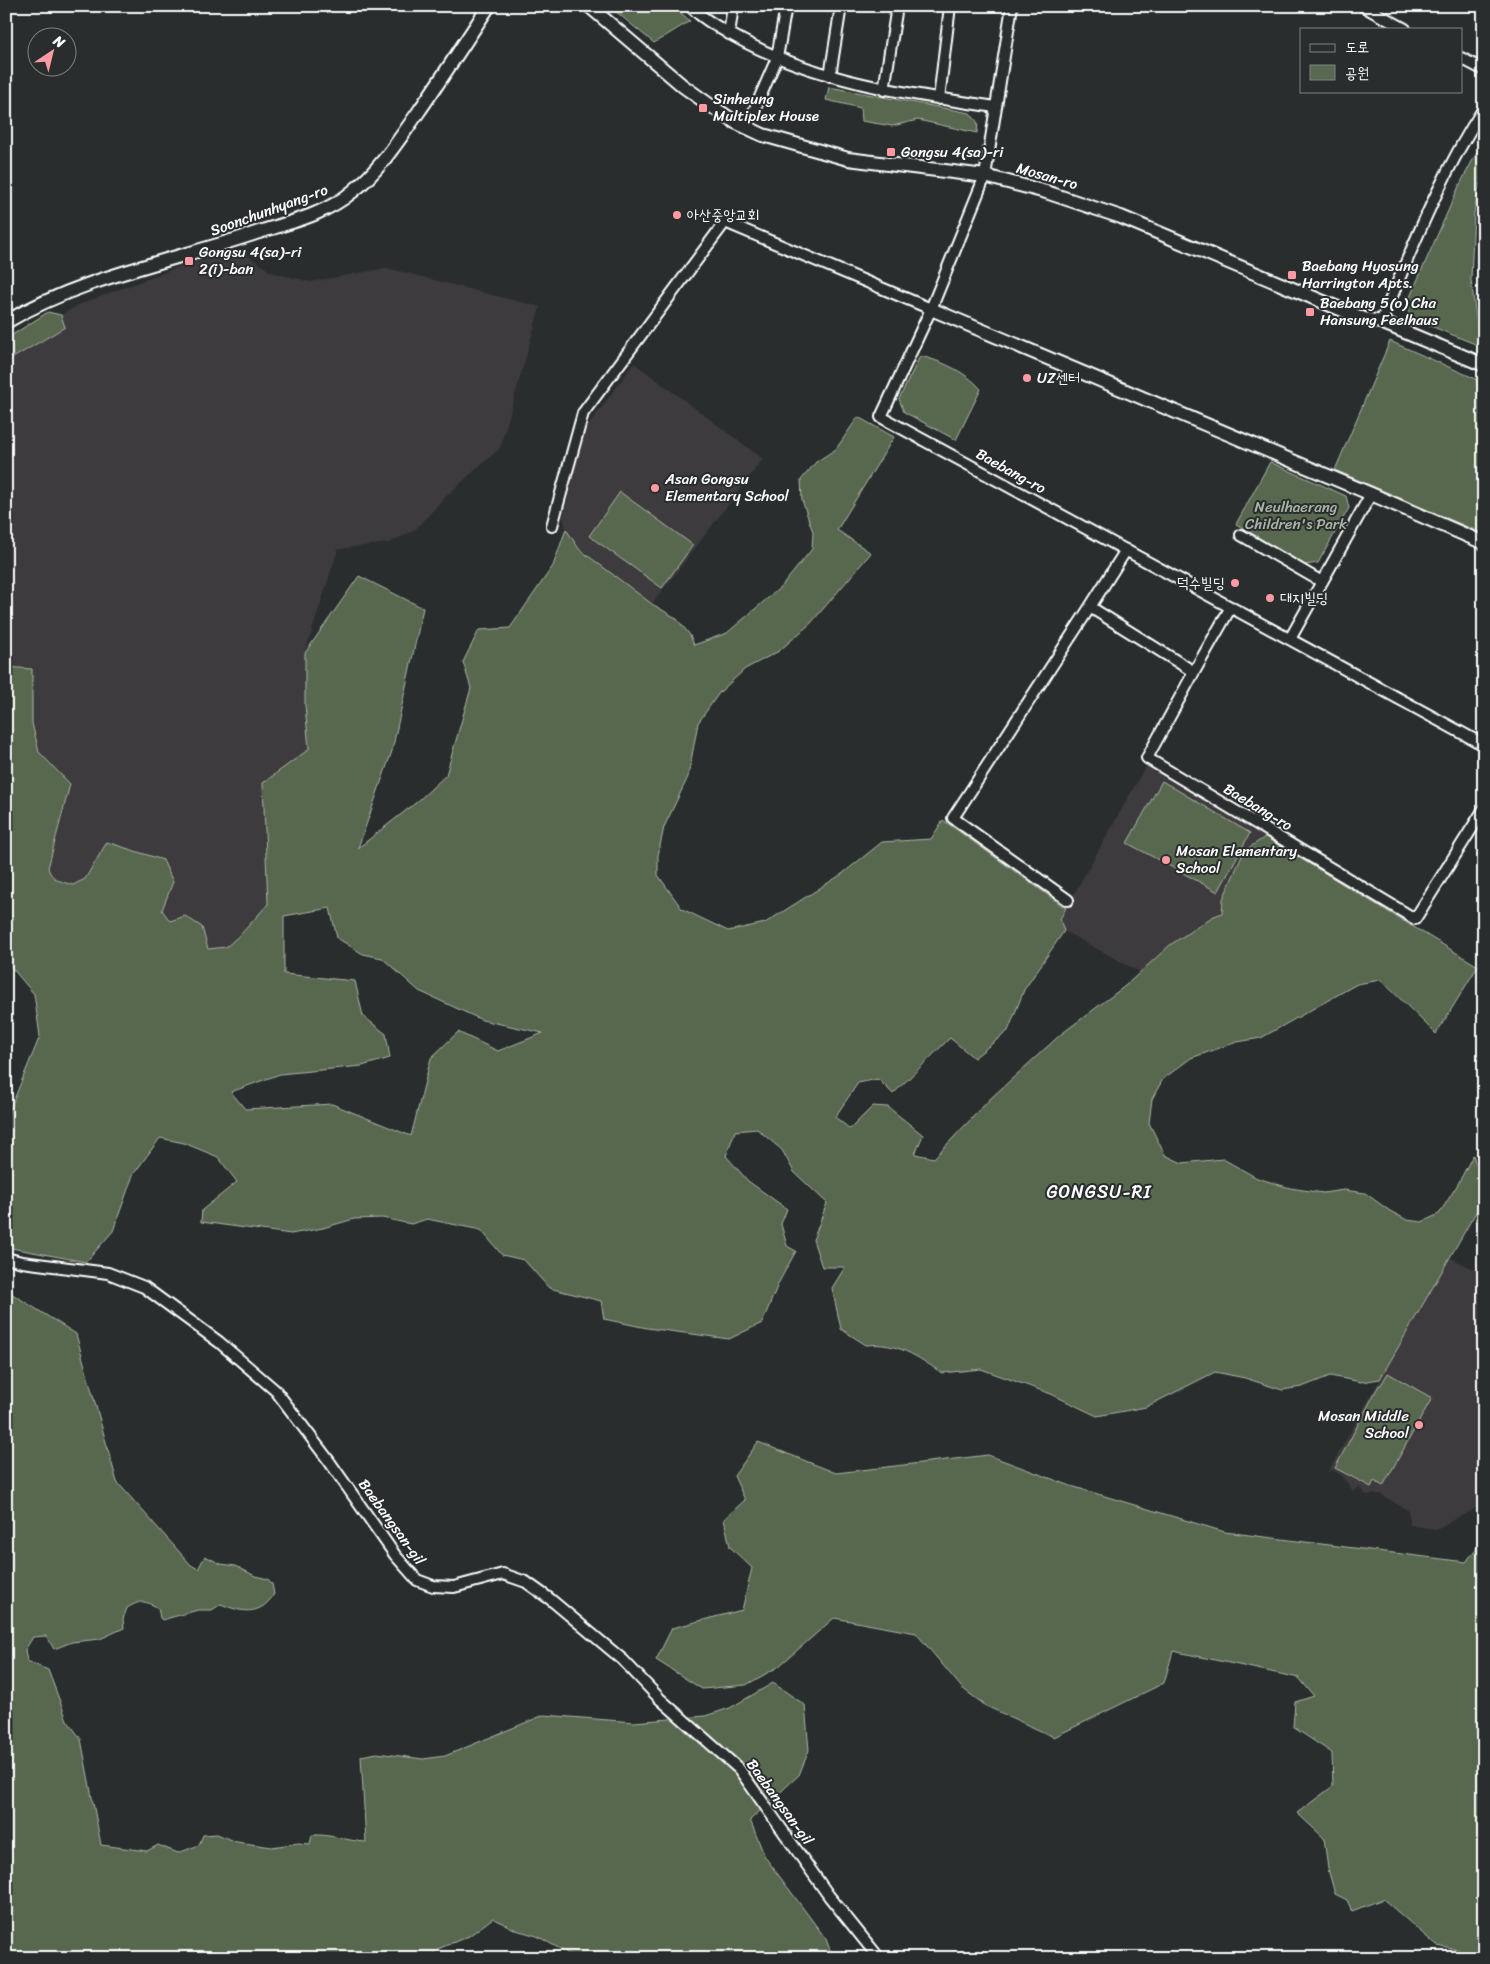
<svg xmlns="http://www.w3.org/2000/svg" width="1490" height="1964" font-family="Sriracha,'Poor Story',sans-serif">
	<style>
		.built { fill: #3d3a3d }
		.green { fill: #596850; stroke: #acb4a8; fill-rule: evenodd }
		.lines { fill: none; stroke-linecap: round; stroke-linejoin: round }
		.minor-casing { stroke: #fff; stroke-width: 14 }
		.tertiary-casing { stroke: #fff; stroke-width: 16 }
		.minor { stroke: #2a2d2e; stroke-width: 10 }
		.tertiary { stroke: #2a2d2e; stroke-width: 12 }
		.poi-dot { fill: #ff9aa2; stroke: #2a2d2e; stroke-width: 2 }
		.labels { text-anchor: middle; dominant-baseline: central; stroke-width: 4; stroke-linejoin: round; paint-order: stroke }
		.poi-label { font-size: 15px; fill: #fff; stroke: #2a2d2e; text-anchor: start }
		.street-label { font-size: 15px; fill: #fff; stroke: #2a2d2e }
		.park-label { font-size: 15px; fill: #acb4a8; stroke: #2a2d2e }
		.quarter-label { font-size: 18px; letter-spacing: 1px; fill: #fff; stroke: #2a2d2e }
	</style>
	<rect width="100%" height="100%" fill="#2a2d2e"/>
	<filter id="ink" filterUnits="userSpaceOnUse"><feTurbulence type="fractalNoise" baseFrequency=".02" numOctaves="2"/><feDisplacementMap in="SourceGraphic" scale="10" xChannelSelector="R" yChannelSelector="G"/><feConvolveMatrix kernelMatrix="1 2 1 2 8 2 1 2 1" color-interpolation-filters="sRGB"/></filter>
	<g filter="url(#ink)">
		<path class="built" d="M 243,252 L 271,272 L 310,282 L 387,268 L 540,307 L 500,448 L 444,498 L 415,530 L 389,543 L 338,549 L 305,653 L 305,705 L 309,749 L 263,783 L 268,904 L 241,934 L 226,947 L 208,950 L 202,927 L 185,916 L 170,921 L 162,910 L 173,882 L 107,842 L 85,879 L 74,885 L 57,880 L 49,873 L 48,868 L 70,784 L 39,752 L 32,723 L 31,669 L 6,667 L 6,362 L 65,327 L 61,315 L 78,305 L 184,265 Z
			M 634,363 L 763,459 L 652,604 L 579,549 L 566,529 L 563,517 L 583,433 Z
			M 1147,764 L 1265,837 L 1243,851 L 1223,899 L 1222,913 L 1212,917 L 1170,945 L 1140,972 L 1064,931 L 1060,919 Z
			M 1449,1257 L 1484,1274 L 1484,1504 L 1436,1529 L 1409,1525 L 1409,1511 L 1380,1494 L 1366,1495 L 1359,1487 L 1353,1491 L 1341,1475 L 1333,1470 L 1328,1472 Z"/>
		<path class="green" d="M 609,6 L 673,6 L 690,21 L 654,43 Z
			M 829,87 L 970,113 L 978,123 L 977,133 L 918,120 L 892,126 L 862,121 L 861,108 L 826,100 Z
			M 1484,139 L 1484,161 L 1474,213 L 1471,280 L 1480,346 L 1411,318 L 1406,306 L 1459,186 Z
			M 48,312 L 61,315 L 65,327 L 6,362 L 6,339 Z
			M 1390,341 L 1476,379 L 1484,412 L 1484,534 L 1335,470 Z
			M 920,356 C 942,361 966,372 981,389 L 956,440 L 904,412 L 899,399 Z
			M 858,417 L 894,437 L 837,530 L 871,553 L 811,623 L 779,651 L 745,669 L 719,693 L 698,723 L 688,777 L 664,827 L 658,855 L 658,875 L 682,909 L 728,931 L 765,923 L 842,874 L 882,842 L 931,839 L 943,820 L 1066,908 L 1060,919 L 1064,931 L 1024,990 L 1008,1031 L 974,1058 L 950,1038 L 893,1094 L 878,1079 L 858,1083 L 835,1117 L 850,1129 L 873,1106 L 888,1107 L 923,1135 L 915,1154 L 934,1158 L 991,1098 L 1060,1035 L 1125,986 L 1170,945 L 1212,917 L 1222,913 L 1223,899 L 1244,851 L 1265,837 L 1478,966 L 1436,1034 L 1381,980 L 1357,984 L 1261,1038 L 1237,1042 L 1191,1058 L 1163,1079 L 1152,1099 L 1149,1123 L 1165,1155 L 1182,1163 L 1223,1159 L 1257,1178 L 1290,1188 L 1323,1193 L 1344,1190 L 1365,1193 L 1390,1211 L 1407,1220 L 1422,1222 L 1439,1214 L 1458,1184 L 1473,1155 L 1484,1186 L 1484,1198 L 1380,1379 L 1361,1382 L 1330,1376 L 1302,1387 L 1282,1390 L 1245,1378 L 1215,1372 L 1146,1407 L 1097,1416 L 1051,1394 L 981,1369 L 942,1373 C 916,1356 898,1342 866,1345 L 841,1329 L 832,1288 L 845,1267 L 822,1267 L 813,1240 L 827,1203 L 794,1172 L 782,1150 L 757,1129 L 735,1131 L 726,1156 L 748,1181 L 787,1209 L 781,1224 L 787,1246 L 796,1251 L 779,1282 L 762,1323 L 729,1339 L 647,1328 L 604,1319 L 601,1301 L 549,1288 L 524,1260 L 502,1255 L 481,1230 L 427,1219 L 411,1224 L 382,1218 L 354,1219 L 323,1228 L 291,1234 L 201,1222 L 202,1210 L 237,1182 L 218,1157 L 184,1143 L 160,1138 L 133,1175 L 113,1231 L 86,1262 L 6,1247 L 6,1119 L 40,1036 L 34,994 L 6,961 L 6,667 L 32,669 L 32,723 L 39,752 L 70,784 L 48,868 C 51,880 63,882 73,885 L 85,879 L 107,842 L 163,860 L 173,882 L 162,910 L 170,921 L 185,916 L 202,927 L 208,949 L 226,947 L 241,934 L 268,904 L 263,783 L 309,749 L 305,705 L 305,653 L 359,576 L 423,608 L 392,751 L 358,848 L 418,801 L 446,775 L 471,688 L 463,662 L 479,630 L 510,628 L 553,566 L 566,529 L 579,549 L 652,604 L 676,618 L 690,635 L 694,645 L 727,633 L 782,586 L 812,549 L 813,532 L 802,500 L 801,480 L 816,462 L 836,449 ZM 330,908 L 337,938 L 363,954 L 382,958 L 419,991 L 482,1020 L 543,1033 L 498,1051 L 458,1032 L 431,1058 L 411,1136 L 332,1104 L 245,1109 L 231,1092 L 280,1074 L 362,1066 L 390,1058 L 386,1034 L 363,1016 L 355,981 L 284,974 L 284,916 Z
			M 1270,462 L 1346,496 L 1349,508 L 1318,563 L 1305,565 L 1236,524 Z
			M 620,492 L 693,545 L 662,588 L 589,536 Z
			M 1162,781 L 1250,833 L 1218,892 L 1127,843 Z
			M 6,1290 L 76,1334 L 117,1482 L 191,1565 L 198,1569 L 205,1556 L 221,1564 L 236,1566 L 255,1576 L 268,1579 L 272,1584 L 274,1594 C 261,1616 242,1613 221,1604 L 212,1610 L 198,1610 L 162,1620 L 160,1618 L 158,1608 C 144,1600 141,1600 127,1608 L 123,1619 L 124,1628 L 100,1639 L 72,1642 L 54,1649 L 46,1636 L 33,1637 L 25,1650 L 27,1661 L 48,1670 L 67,1720 L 81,1739 L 101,1845 L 147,1851 L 158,1845 L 178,1853 L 199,1845 L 203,1835 L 217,1834 L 237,1842 L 272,1847 L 298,1843 L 310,1844 L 312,1835 C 331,1834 347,1841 366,1842 L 361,1756 L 377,1753 L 423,1759 L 445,1756 L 544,1715 L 634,1722 L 705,1716 L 730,1708 L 773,1683 L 805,1705 L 809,1750 L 799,1775 L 750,1820 L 765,1857 L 826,1939 L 833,1958 L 576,1958 L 537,1936 L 516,1930 L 493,1918 L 469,1936 L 438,1949 L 429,1958 L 6,1958 Z
			M 1388,1373 L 1432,1398 L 1383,1486 L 1374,1481 L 1371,1487 L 1335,1468 L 1379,1385 L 1381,1385 Z
			M 758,1442 L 836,1473 L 988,1455 L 1071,1486 L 1225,1532 L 1466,1562 L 1484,1538 L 1484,1955 L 1437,1946 L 1383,1899 L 1352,1911 L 1347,1900 L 1335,1894 L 1328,1869 L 1324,1838 L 1297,1813 L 1333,1786 L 1332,1753 L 1293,1727 L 1295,1702 L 1314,1696 L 1299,1678 L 1173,1651 L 1164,1683 L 1054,1737 L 986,1706 L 962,1688 L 916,1633 L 834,1618 L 778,1667 L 746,1685 L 702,1689 L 656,1660 L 672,1628 L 742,1610 L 752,1568 L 730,1547 L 724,1519 L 745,1500 L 734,1476 Z"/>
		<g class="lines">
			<defs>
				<path id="minor" d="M 690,6 C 705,21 726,32 745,42 C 825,83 908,94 996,107
					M 1012,6 L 985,176 L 931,309 L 881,417 L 1484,745
					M 1363,6 L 1405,29
					M 729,34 L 733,6
					M 1461,58 L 1484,70
					M 830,76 L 841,6
					M 884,90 L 897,6
					M 939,99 L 950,6
					M 747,127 L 777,58 L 786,6
					M 1381,322 C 1412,249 1440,175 1484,108
					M 552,526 L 583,413 L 725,222 L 931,309
					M 1241,535 L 1322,582
					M 1090,607 L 1126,550
					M 1231,607 L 1194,672 L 1147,758 L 1415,919 L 1484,809
					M 1290,639 L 1371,494
					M 1068,900 L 953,818 L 1090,607 L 1194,672
					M 6,1258 L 22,1262 L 108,1273 L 144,1287 L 219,1342 L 276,1391 L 329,1461 L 395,1555 L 417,1580 L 433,1586 L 454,1587 L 503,1574 L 526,1582 L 550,1599 L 623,1660 L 660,1699 L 739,1769 L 829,1896 L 879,1958"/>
				<path id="tertiary" d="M 589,6 L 683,86 L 711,106 L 735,122 L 763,135 L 848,159 L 985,176 L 1046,192 L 1121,217 L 1364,319 L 1381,322 L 1484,365
					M 931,309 L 1371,494 L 1484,543
					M 6,322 C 84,276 174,261 259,232 C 291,222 326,214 352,192 C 379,171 398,141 417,114 C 442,78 465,42 489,6"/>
			</defs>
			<use href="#minor" class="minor-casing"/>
			<use href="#tertiary" class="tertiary-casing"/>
			<use href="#minor" class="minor"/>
			<use href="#tertiary" class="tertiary"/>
		</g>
	</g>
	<g class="poi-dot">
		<rect x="698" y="103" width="10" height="10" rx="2.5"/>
		<rect x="886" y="147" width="10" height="10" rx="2.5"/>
		<circle cx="677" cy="215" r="5"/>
		<rect x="184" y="256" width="10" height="10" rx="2.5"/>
		<rect x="1287" y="270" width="10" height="10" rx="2.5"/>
		<rect x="1305" y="307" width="10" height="10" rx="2.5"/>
		<circle cx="1027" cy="378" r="5"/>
		<circle cx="655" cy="488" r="5"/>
		<circle cx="1235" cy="583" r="5"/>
		<circle cx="1270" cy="598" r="5"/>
		<circle cx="1166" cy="860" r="5"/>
		<circle cx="1419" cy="1425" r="5"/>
	</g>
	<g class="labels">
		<g class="poi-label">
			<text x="713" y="99">Sinheung<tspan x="713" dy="17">Multiplex House</tspan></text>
			<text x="901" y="152">Gongsu 4(sa)-ri</text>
			<text x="687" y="215">아산중앙교회</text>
			<text x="199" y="252">Gongsu 4(sa)-ri<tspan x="199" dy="17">2(i)-ban</tspan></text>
			<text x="1302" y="266">Baebang Hyosung<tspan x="1302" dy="17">Harrington Apts.</tspan></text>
			<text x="1320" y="303">Baebang 5(o) Cha<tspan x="1320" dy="17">Hansung Feelhaus</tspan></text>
			<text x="1037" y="378">UZ센터</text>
			<text x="665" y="479">Asan Gongsu<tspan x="665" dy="17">Elementary School</tspan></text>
			<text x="1225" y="583" text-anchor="end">덕수빌딩</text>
			<text x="1280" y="598">대지빌딩</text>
			<text x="1176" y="851">Mosan Elementary<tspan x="1176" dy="17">School</tspan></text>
			<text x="1409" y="1416" text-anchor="end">Mosan Middle<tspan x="1409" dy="17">School</tspan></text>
		</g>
		<g class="street-label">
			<text transform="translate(1047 176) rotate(16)">Mosan-ro</text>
			<text transform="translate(269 210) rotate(-20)">Soonchunhyang-ro</text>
			<text transform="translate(1011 471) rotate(29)">Baebang-ro</text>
			<text transform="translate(1258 807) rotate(31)">Baebang-ro</text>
			<text transform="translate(392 1522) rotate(54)">Baebangsan-gil</text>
			<text transform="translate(780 1802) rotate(54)">Baebangsan-gil</text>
		</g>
		<g class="park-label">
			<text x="1296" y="507">Neulhaerang<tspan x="1296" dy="17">Children's Park</tspan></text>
		</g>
		<g class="quarter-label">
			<text x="1099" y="1192">GONGSU-RI</text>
		</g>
	</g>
	<rect width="1490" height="1964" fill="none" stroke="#2a2d2e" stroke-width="25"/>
	<rect x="12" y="12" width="1465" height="1939" fill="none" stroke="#fff" stroke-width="2" filter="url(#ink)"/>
	<rect x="1300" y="28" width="162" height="65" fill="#2a2d2e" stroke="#7f8182"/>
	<rect x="1310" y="44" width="25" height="8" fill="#2a2d2e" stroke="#7f8182"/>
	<text x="1345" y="52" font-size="15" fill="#ffffff">도로</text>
	<rect x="1310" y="65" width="25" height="15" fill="#596850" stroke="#7f8182"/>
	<text x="1345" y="78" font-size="15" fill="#ffffff">공원</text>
	<g transform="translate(52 52) rotate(35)"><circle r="24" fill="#2a2d2e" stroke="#7f8182"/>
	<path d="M0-4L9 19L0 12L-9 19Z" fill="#ff9aa2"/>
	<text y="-8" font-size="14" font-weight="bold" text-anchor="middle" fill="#ffffff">N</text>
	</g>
</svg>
